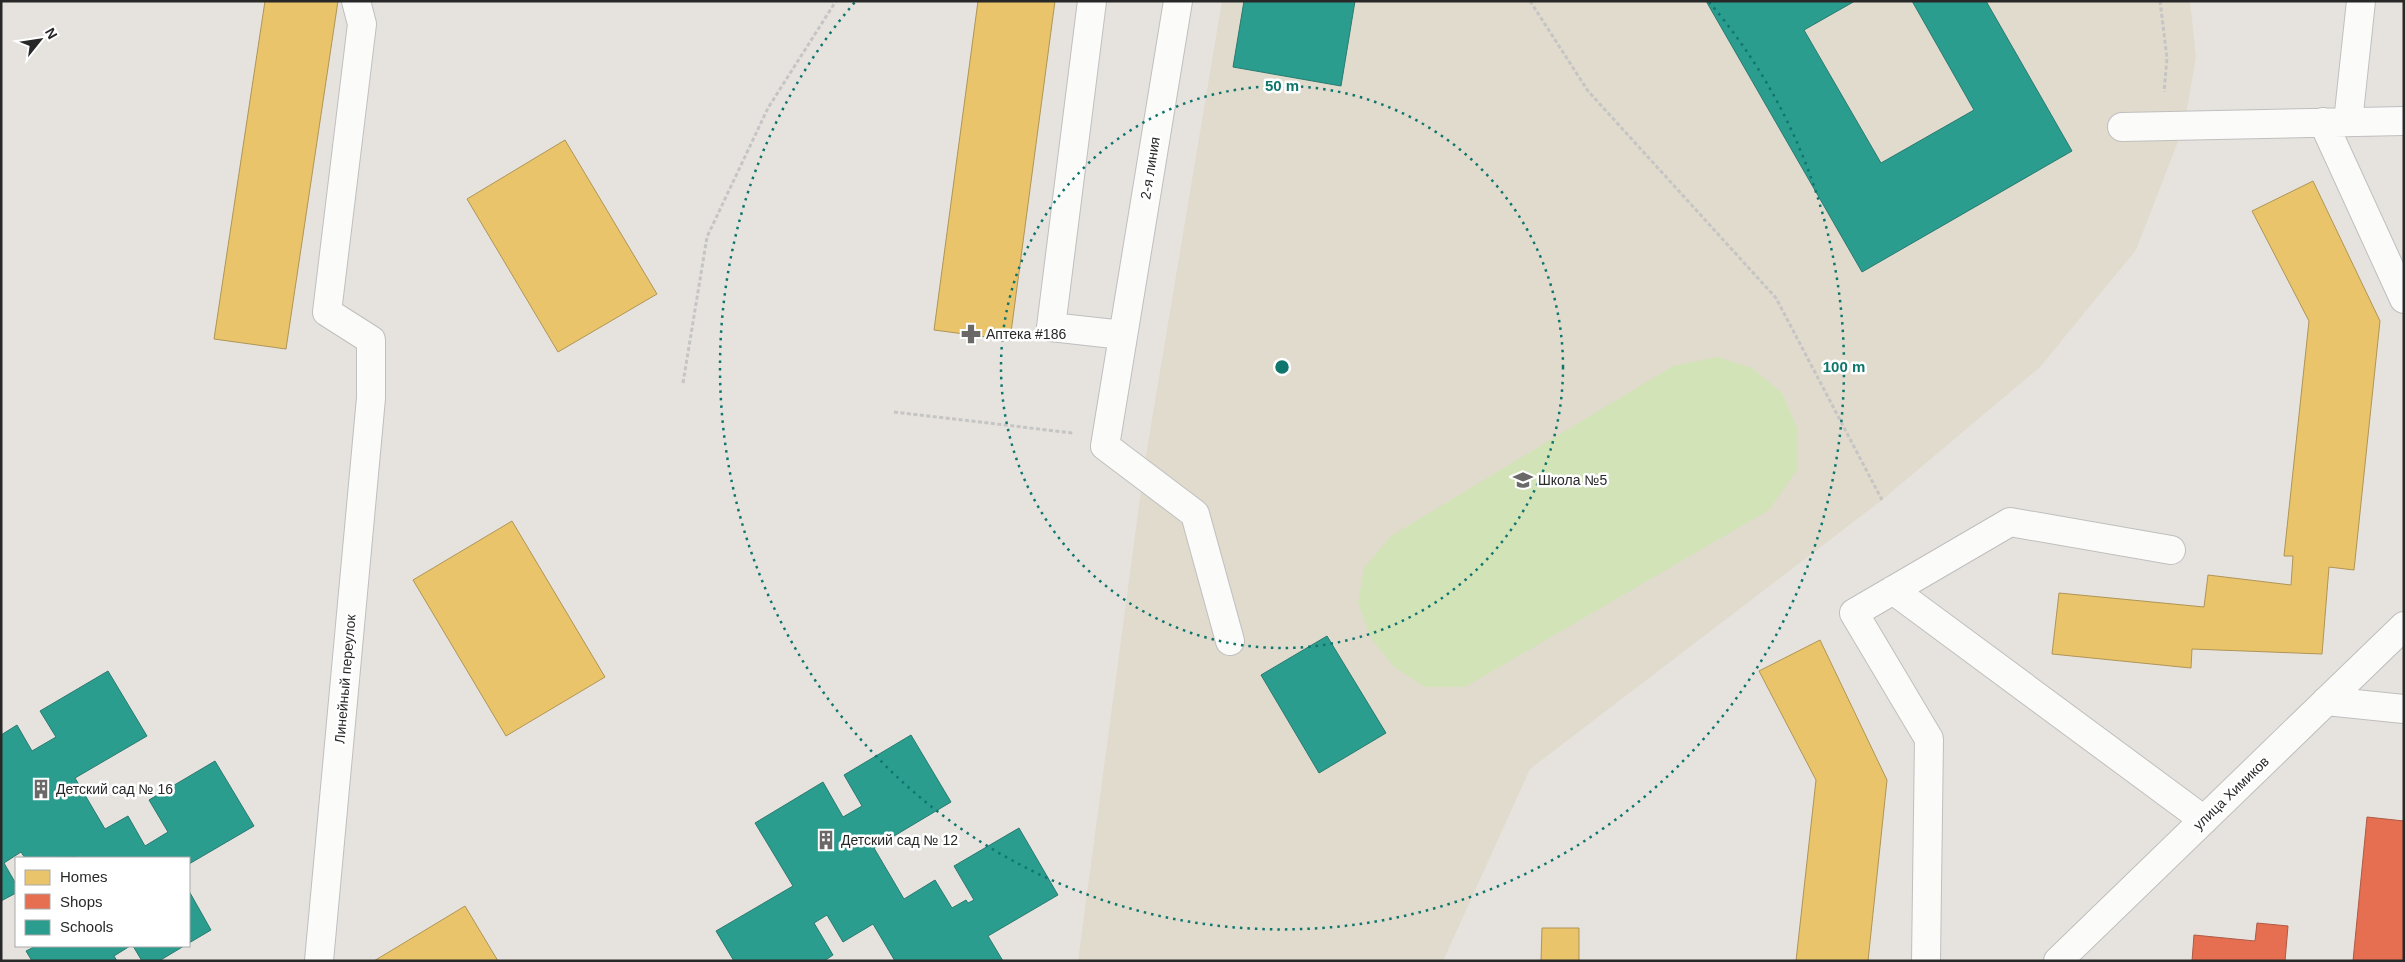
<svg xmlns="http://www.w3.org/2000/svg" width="2405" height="962" font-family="Helvetica,sans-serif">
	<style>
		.education { fill: #e0dbcd }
		.pitch { fill: #d2e3b8 }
		.homes { fill: #e9c46a; stroke: #af9556 }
		.shops { fill: #e76f51; stroke: #ae5a45 }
		.schools { fill: #2a9d8f; stroke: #297a70 }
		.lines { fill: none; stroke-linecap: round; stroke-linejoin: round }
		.minor-casing { stroke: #c0bfbf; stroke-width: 30 }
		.path { stroke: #c6c5c5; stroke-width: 3; stroke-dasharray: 4 2.5; stroke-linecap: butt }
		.minor { stroke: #fbfbfa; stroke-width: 28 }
		.ring { fill: none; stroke: #0f766e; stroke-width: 2.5; stroke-dasharray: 2.5 5 }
		.labels { text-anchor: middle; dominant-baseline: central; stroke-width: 5; stroke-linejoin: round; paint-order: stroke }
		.street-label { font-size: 14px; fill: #282828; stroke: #fff }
		.poi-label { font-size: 14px; fill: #282828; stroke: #fff; text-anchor: start }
		.centre { fill: #0f766e; stroke: #fff; stroke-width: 2.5 }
		.ring-label { font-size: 15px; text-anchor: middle; font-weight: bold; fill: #0f766e; stroke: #fff; stroke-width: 5; stroke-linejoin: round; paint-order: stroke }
	</style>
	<rect width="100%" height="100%" fill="#e6e3de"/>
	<path class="education" d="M 1222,1 L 2190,1 L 2196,57 L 2184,126 L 2136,250 L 2040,367 L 1882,500 L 1530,769 L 1443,961 L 1078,961 L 1145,461 Z"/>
	<path class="pitch" d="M 1717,357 L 1752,368 L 1782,393 L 1797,428 L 1797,470 L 1769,510 L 1465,687 L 1425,687 L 1394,667 L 1372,640 L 1358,603 L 1364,568 L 1391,536 L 1673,366 Z"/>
	<path class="homes" d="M 265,1 L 338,1 L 286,349 L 214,339 Z
		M 978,1 L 1055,1 L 1010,340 L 934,330 Z
		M 565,140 L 657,294 L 558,352 L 467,199 Z
		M 2313,181 L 2380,321 L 2354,570 L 2329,567 L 2322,654 L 2192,649 L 2191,668 L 2052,654 L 2059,593 L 2204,607 L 2208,575 L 2291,585 L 2293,556 L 2284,556 L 2309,321 L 2252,211 Z
		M 512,521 L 605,677 L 506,736 L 413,580 Z
		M 1820,640 L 1887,780 L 1868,961 L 1796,961 L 1816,780 L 1759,671 Z
		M 465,906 L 498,961 L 374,961 Z
		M 1542,928 L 1579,928 L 1579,961 L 1541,961 Z"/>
	<path class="shops" d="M 2367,817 L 2404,821 L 2404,961 L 2353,961 Z
		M 2257,923 L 2288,926 L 2285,961 L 2192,961 L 2194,935 L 2255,941 Z"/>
	<path class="schools" d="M 1244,1 L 1355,1 L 1341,86 L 1233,67 Z
		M 1706,1 L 1855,1 L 1804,30 L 1881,163 L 1974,110 L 1912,1 L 1986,1 L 2072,151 L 1862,272 Z
		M 1327,636 L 1386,733 L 1319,773 L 1261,675 Z
		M 108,671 L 147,736 L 75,778 L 105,829 L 128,816 L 145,846 L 168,832 L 149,800 L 215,761 L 254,826 L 189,864 L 189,858 L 78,858 L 77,857 L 25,858 L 21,852 L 4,863 L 16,884 L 16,893 L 1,901 L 1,735 L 17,725 L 32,751 L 56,737 L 40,711 Z
		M 911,735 L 951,802 L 874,848 L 904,899 L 935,880 L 952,908 L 966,900 L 968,903 L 974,900 L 954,866 L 1019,828 L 1058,895 L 988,936 L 1003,961 L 895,961 L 873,924 L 843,942 L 827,915 L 814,923 L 833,955 L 824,961 L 734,961 L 716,931 L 793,886 L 755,823 L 823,782 L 843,817 L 862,806 L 844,775 Z
		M 189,891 L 211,930 L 189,943 Z
		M 36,946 L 130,946 L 114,956 L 117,961 L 32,961 L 26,951 Z
		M 133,946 L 184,946 L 159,961 L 142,961 Z"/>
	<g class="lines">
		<defs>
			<path id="minor" d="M 1092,1 L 1051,327 L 1123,335
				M 1178,1 L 1105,446 L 1195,514 L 1230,641
				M 2323,122 L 2404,299
				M 2348,122 L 2361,1
				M 2122,127 L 2404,121
				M 1893,590 L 2204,820
				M 2326,701 L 2404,709
				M 319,961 L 371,398 L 371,340 L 327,312 L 362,24 L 356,1
				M 1926,961 L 1929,739 L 1854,613 L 2010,522 L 2171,550
				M 2058,961 L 2404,626"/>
		</defs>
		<use href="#minor" class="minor-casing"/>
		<path class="path" d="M 1530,1 L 1588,91 L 1776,298 L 1882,500
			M 2160,1 L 2167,58 L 2164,92
			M 683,383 L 707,237 L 768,108 L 836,1
			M 894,412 L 1073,433"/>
		<use href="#minor" class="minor"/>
	</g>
	<g class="ring">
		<circle cx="1282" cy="367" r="281"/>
		<path d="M1709 2A562 562 0 1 1 855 2"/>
	</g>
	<defs>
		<symbol id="pharmacy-bare" viewBox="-9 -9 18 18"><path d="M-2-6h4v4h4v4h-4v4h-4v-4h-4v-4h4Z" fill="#6a6968" stroke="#fff" stroke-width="2.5" paint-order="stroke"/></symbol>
		<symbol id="school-bare" viewBox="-9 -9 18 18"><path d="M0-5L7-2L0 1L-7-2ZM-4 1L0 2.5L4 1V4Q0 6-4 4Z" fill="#6a6968" stroke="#fff" stroke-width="2.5" paint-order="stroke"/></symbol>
		<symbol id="building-bare" viewBox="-9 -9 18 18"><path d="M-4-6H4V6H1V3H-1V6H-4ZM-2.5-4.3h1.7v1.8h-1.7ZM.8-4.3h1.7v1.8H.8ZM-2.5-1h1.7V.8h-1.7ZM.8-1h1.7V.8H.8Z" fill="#6a6968" stroke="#fff" stroke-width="2.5" paint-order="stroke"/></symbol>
	</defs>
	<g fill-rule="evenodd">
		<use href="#pharmacy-bare" x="957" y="320" width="28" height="28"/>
		<use href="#school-bare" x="1509" y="466" width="28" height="28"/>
		<use href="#building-bare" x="27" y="775" width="28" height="28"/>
		<use href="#building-bare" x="812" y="826" width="28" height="28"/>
	</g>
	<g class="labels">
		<g class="street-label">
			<text transform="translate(1150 168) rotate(-81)">2-я линия</text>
			<text transform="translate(345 679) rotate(-85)">Линейный переулок</text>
			<text transform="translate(2231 793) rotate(-44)">улица Химиков</text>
		</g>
		<g class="poi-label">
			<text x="986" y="334">Аптека #186</text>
			<text x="1538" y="480">Школа №5</text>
			<text x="56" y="789">Детский сад № 16</text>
			<text x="841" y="840">Детский сад № 12</text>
		</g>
	</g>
	<circle cx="1282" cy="367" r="8" class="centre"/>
	<g class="ring-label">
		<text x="1282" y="91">50 m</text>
		<text x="1844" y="372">100 m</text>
	</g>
	<rect width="2405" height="962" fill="none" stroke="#282828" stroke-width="5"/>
	<rect x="15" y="857" width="175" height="90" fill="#ffffff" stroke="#a9a9a9"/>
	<rect x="25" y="870" width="25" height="15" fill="#e9c46a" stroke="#a9a9a9"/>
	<text x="60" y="882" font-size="15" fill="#282828">Homes</text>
	<rect x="25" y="894" width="25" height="15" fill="#e76f51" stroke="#a9a9a9"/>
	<text x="60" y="907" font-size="15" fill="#282828">Shops</text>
	<rect x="25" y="920" width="25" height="15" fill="#2a9d8f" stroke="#a9a9a9"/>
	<text x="60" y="932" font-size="15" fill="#282828">Schools</text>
	<g transform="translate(40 40) rotate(60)" stroke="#ffffff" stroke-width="4" paint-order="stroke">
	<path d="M0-4L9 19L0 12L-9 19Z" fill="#282828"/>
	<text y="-8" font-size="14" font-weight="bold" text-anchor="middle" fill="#282828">N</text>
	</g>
</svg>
